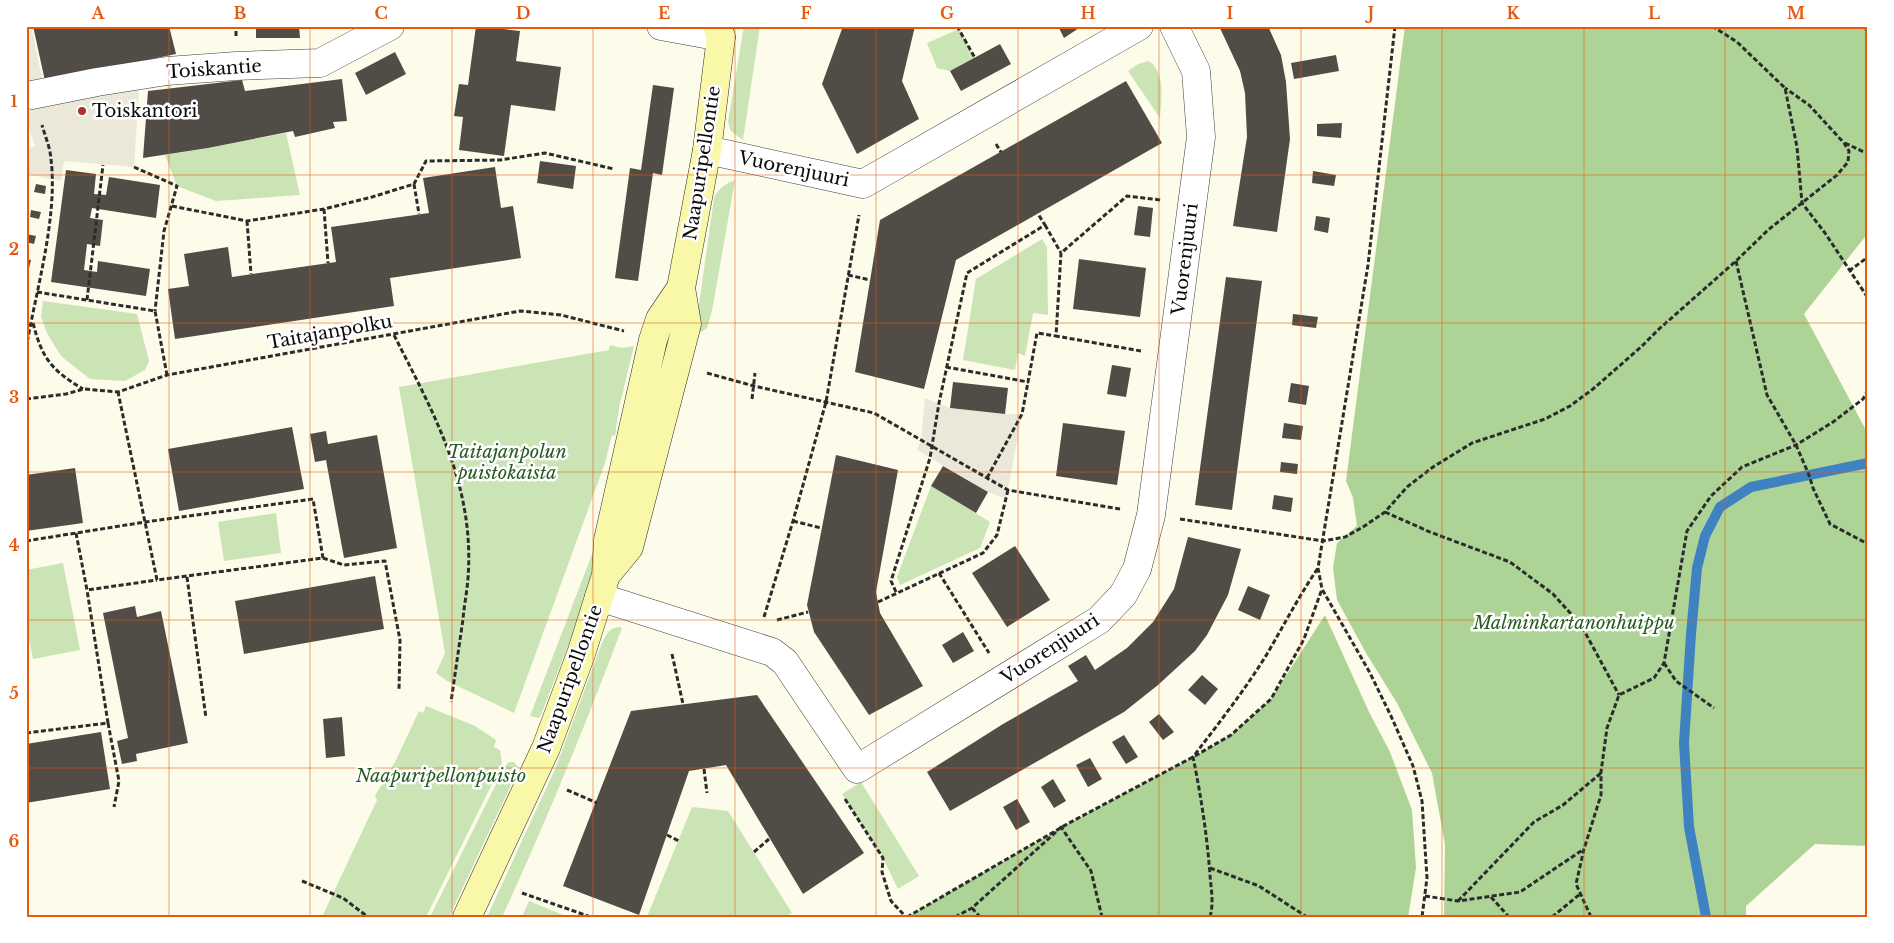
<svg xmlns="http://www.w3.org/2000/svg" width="1894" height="943" font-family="'Libre Baskerville',serif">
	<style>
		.green { fill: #cae4b6 }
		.forest { fill: #add496 }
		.plaza { fill: #ebe8da }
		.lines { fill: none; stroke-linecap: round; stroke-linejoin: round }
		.stream { stroke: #3e82c2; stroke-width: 10 }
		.building { fill: #524c47 }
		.street-casing { stroke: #3d3d3d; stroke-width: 29 }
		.secondary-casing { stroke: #2c2c2c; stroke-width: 29 }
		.path { stroke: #2c2c2c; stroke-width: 3; stroke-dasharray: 5 2.5; stroke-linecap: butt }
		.street { stroke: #fff; stroke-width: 28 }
		.secondary { stroke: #f9f7a8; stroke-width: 28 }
		.grid { fill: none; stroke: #e8590c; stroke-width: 1; stroke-opacity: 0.55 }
		.poi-dot { fill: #af332d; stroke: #fff; stroke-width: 2 }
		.labels { text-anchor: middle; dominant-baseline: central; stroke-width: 5; stroke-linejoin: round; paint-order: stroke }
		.street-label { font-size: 18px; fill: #0a0a0a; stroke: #fff }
		.poi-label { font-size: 18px; fill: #0a0a0a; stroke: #fff; text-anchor: start }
		.park-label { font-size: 18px; font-style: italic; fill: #275c20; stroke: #fff }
		.neatline { fill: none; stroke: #e8590c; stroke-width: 2 }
		.grid-label { font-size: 16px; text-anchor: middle; font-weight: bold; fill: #e8590c }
	</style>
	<rect width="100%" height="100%" fill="#fdfbe9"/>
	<path class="green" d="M 744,26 L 760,26 L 743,140 L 731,131 L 728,122 Z
		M 959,29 L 975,58 L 950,71 L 937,68 L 927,43 Z
		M 1149,61 C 1166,73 1161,100 1160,118 L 1128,71 L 1138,64 Z
		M 286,133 L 300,195 L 216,201 L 177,186 L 165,155 L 208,148 Z
		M 735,180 L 712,311 L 707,328 L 698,334 L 695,333 L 714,198 C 719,188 725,184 735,180 Z
		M 1042,239 L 1047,247 L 1048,315 L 1033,313 L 1025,356 L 1018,353 L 1015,370 L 963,360 L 976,279 Z
		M 43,301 L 137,314 L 149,361 L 145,370 L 125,381 L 90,379 L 62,357 L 56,348 L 47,333 L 41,317 Z
		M 610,345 L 622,348 L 634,346 L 619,408 L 615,436 L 612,435 L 605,463 L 514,713 L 447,681 L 436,673 L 445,653 L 399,387 L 609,350 Z
		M 931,486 L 990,522 L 980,548 L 900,585 L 897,577 Z
		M 276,513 L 281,553 L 224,561 L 218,522 Z
		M 596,544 C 591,598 562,659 543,710 L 539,718 L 530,716 Z
		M 63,563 L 80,650 L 33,659 L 26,624 L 26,570 Z
		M 620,627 L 622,628 C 585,726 546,822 502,917 L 487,917 L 556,767 L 602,643 C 607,633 609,628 620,627 Z
		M 426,706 L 475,726 L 496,740 L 494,747 L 500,750 L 502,764 L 426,917 L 322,917 L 377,800 L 375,796 L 396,760 L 419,711 L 423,713 Z
		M 509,762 L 514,762 L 519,768 L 449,917 L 430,917 L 505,766 Z
		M 861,782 L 919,876 L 898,889 L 883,858 L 842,794 Z
		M 692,807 L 728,811 L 792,913 L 785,917 L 647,917 Z
		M 529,901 L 568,917 L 522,917 Z"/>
	<path class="forest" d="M 1405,26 L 1868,26 L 1868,233 L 1804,314 L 1868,434 L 1868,846 L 1815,844 L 1746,906 L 1746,917 L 1444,917 L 1445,845 L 1432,773 L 1397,703 L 1366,653 L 1337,600 L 1333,568 L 1337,543 L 1357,526 L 1353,498 L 1346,481 Z
		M 1325,615 L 1369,712 L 1390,752 L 1412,810 L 1416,868 L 1408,917 L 907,917 L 1069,823 L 1193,757 L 1231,735 L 1271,699 Z"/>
	<path class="plaza" d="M 32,30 L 43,83 L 167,71 L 172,88 L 161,86 L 139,89 L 134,167 L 64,161 L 61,181 L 26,174 L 26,149 L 35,146 L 26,118 L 26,32 Z
		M 925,398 L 950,408 L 1005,414 L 1022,414 L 1006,499 L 988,492 L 917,450 L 921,440 Z"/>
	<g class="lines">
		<path class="stream" d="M 1706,917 L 1689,827 L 1684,743 L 1691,634 L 1697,568 L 1705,536 L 1720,507 L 1751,487 L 1868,463"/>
	</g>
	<path class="building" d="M 33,26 L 169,26 L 176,54 L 45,81 Z
		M 256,26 L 299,26 L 300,38 L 256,38 Z
		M 476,26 L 520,31 L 516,61 L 561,67 L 555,111 L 511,105 L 504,156 L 459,150 L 463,117 L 454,116 L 459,84 L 468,85 Z
		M 843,26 L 915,26 L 902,81 L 919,119 L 857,154 L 822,84 Z
		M 1058,26 L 1082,26 L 1064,38 Z
		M 1219,26 L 1268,26 L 1281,55 L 1286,82 L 1290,139 L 1277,232 L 1233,226 L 1247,137 L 1245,93 L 1240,71 Z
		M 1000,44 L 1011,64 L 961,91 L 950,71 Z
		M 395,52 L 406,74 L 366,95 L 355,73 Z
		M 1336,55 L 1339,71 L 1294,79 L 1291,63 Z
		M 342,79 L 347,121 L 333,122 L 335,128 L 295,137 L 293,131 L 208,148 L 143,158 L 148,91 L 242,80 L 245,91 Z
		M 1126,81 L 1162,143 L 956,260 L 924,389 L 855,372 L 880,220 Z
		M 653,85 L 674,88 L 662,175 L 653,173 L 638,281 L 615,278 L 630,168 L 641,170 Z
		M 1342,123 L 1341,138 L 1317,136 L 1317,124 Z
		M 540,161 L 576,166 L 573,189 L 537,183 Z
		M 495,167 L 501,208 L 513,206 L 521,258 L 390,278 L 394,306 L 175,339 L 168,289 L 189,286 L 184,254 L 228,247 L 232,277 L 336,262 L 331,227 L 429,213 L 423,178 Z
		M 66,170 L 96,174 L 94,194 L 106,195 L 109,177 L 160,185 L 156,218 L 92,208 L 90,218 L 103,220 L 100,246 L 87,244 L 84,270 L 97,272 L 98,261 L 150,269 L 146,296 L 51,282 Z
		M 1313,171 L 1336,175 L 1334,186 L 1312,183 Z
		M 36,184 L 46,186 L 45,194 L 34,192 Z
		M 1138,206 L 1153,208 L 1150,237 L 1134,235 Z
		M 31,210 L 41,212 L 39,219 L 30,217 Z
		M 1316,216 L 1330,218 L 1328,233 L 1314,230 Z
		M 26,234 L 36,236 L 34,244 L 26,242 Z
		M 26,259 L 31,260 L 29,268 L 26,267 Z
		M 1079,259 L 1146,268 L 1140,317 L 1073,309 Z
		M 1226,277 L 1262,281 L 1232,510 L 1195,505 Z
		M 1293,314 L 1318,317 L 1316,328 L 1292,325 Z
		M 1112,365 L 1131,368 L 1126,397 L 1107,394 Z
		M 953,382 L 1008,388 L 1005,414 L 950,408 Z
		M 1291,383 L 1309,386 L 1306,405 L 1288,402 Z
		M 1063,423 L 1125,431 L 1117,485 L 1056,476 Z
		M 1284,423 L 1303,426 L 1301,440 L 1282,438 Z
		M 292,427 L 304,489 L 179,511 L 168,449 Z
		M 326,431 L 328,444 L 377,435 L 397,548 L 344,558 L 326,460 L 315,462 L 310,434 Z
		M 836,455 L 898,470 L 876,592 L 880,613 L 923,686 L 869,715 L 814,632 L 807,605 Z
		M 1281,462 L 1298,464 L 1297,474 L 1280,472 Z
		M 943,466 L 988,492 L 976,513 L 931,486 Z
		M 75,468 L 83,523 L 26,531 L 26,475 Z
		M 1274,495 L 1293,498 L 1291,512 L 1272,509 Z
		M 1188,537 L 1241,549 L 1228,595 L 1207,635 L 1195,651 L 1158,685 L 1124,712 L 950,811 L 927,772 L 1003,724 L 1078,681 L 1068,666 L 1086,655 L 1095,670 L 1127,648 L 1153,622 L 1174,589 Z
		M 1015,546 L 1050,600 L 1007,627 L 972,573 Z
		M 375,576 L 384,629 L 244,654 L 235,601 Z
		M 1248,586 L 1270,595 L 1260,620 L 1238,610 Z
		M 135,606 L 137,617 L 161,611 L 188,743 L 136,754 L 137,761 L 122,764 L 117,741 L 128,738 L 103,613 Z
		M 963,632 L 974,651 L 953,663 L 942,645 Z
		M 1202,675 L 1218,689 L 1205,705 L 1188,690 Z
		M 757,695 L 864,853 L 803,894 L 726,765 L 689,771 L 639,915 L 563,886 L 631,711 Z
		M 1159,714 L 1174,732 L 1163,740 L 1149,722 Z
		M 342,717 L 345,756 L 326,758 L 323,719 Z
		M 101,732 L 110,789 L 26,803 L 26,744 Z
		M 1124,735 L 1138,757 L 1126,764 L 1112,742 Z
		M 1090,758 L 1102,779 L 1088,787 L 1076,765 Z
		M 1053,779 L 1066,801 L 1054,808 L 1041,787 Z
		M 1017,799 L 1030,822 L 1016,830 L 1003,807 Z"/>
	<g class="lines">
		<defs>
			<path id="street" d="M 661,26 L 721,37
				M 32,95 L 97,82 L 167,71 L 236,66 L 320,63 L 390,26
				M 707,150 L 863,184 L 1139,26
				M 599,597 L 772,652 L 785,662 L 857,769 L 1099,620 L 1123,595 L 1137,569 L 1151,515 L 1201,137 L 1196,71 L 1174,26"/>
			<path id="secondary" d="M 606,575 L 629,547 L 687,324 L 681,288 L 707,150 L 721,37 L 717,26
				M 467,917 L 546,748 L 581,654 L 599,597 L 606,575 L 608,540 L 653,340 L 660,319 L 681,288"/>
		</defs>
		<use href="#street" class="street-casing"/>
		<use href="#secondary" class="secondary-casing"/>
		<path class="path" d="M 957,26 L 975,58
			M 1395,26 L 1368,265 L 1318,568 L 1322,589 L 1370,673 L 1391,716 L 1413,766 L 1422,801 L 1427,878 L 1422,917
			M 1712,26 L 1737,42 L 1785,88 L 1797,147 L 1802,203 L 1825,233 L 1868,298
			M 1866,26 L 1868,65
			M 236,36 L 236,26
			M 26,49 L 27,66
			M 1845,143 L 1868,154
			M 996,144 L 1001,152
			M 134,167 L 177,186 L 164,231 L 155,311
			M 414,184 L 419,214
			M 172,206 L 247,221 L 324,209 L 372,197 L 414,184 L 426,161 L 500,160 L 545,153 L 614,169
			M 324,209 L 328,263
			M 247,221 L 251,274
			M 1045,225 L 1061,253
			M 1736,261 L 1767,395 L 1796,445 L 1809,475 L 1813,488 L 1830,524 L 1868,544
			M 1849,271 L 1868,257
			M 848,275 L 870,280
			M 37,292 L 155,311 L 167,375
			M 87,300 L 103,165
			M 33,323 C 42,358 51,370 83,389
			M 394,335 C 434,414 475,486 468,578 C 467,592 464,606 463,619 C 459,647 455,674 451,702
			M 26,349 C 36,290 58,218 51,159 C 50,147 45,136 42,125
			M 1141,351 L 1056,336 L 1061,253 L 1127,196 L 1161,200
			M 946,367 L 1028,382 L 1037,333 L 1056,336
			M 707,373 L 754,386 L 874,413 L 1008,490 L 1120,509
			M 26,399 L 66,394 L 84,389 L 118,392 L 167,375 L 520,311 L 561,315 L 624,331
			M 752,399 L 755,373
			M 987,478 L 1022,414 L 1028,382
			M 1385,512 L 1430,532 L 1510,562 L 1553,594 L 1581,625 L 1619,695
			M 1180,519 L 1323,541 L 1345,537 L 1363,527 L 1385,512 L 1407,487 L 1433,467 L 1472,443 L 1545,419 L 1570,406 L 1593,389 L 1641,347 L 1659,329 L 1736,261 L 1768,230 L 1837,175 L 1848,162 L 1849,151 L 1844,143 L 1809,105 L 1785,88
			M 793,521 L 821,528
			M 76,533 L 87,590 L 157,580
			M 26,541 L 145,522 L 313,499 L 323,558 L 157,580 L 118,392
			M 323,558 L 344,565 L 385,561 L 400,640 L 399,691
			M 939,573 L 989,653
			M 187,577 L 206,718
			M 896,592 L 891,581 L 930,458 L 939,403 L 967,273 L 1045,225 L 1038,214
			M 878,602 L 983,553 L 997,535 L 1008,490
			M 764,617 L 793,521 L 826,402 L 859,215
			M 777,620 L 808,612
			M 672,654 L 683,704
			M 1664,663 L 1676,681 L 1714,708
			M 108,723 L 119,781 L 114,807
			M 26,733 L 108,723 L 87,590
			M 704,769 L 707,793
			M 567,790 L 597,803
			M 845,799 L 883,858 L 882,872 L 891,901 L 906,917
			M 1060,828 L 1061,827 L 1091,871 L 1102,917
			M 667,835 L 679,841
			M 754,852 L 769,839
			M 1210,868 L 1259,886 L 1307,917
			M 302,881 L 343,898 L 368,917
			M 522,893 L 591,917
			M 1425,896 L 1458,901 L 1520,892 L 1584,849
			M 1491,897 L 1509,917
			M 1458,901 L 1534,822 L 1563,805 L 1601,773
			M 972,908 L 980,917
			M 907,917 L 1069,823 L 1193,757 L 1231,735 L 1271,699 L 1304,639 L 1322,589
			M 955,917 L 972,908 L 1056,832
			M 1210,917 C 1214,903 1211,889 1210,875 C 1207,835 1201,796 1193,757 C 1218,724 1245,690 1267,654 C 1284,625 1299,596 1318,568
			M 1552,917 L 1580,894
			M 1591,917 L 1576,884 L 1584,849 L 1601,795 L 1601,772 L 1607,728 L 1619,695 L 1654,678 L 1664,663 L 1687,531 L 1711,496 L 1742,467 L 1796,445 L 1833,422 L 1863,399 L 1868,390"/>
		<use href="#street" class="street"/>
		<use href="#secondary" class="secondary"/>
	</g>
	<path class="grid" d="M 169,26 L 169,917M 310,26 L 310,917M 452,26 L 452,917M 593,26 L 593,917M 735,26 L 735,917M 876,26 L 876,917M 1018,26 L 1018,917M 1159,26 L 1159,917M 1301,26 L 1301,917M 1442,26 L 1442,917M 1584,26 L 1584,917M 1725,26 L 1725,917M 26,175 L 1868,175M 26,323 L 1868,323M 26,472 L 1868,472M 26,620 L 1868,620M 26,768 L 1868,768"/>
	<circle class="poi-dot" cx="82" cy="111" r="5"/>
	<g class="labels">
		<g class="street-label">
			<text transform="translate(214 69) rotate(-4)">Toiskantie</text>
			<text transform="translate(702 163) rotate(-81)">Naapuripellontie</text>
			<text transform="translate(794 169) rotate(12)">Vuorenjuuri</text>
			<text transform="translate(1185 259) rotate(-83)">Vuorenjuuri</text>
			<text transform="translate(330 332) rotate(-10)">Taitajanpolku</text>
			<text transform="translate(1050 649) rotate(-33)">Vuorenjuuri</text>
			<text transform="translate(570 679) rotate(-70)">Naapuripellontie</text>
		</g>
		<g class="poi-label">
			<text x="92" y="111">Toiskantori</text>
		</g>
		<g class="park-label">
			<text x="507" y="452">Taitajanpolun<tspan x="507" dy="21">puistokaista</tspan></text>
			<text x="1574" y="623">Malminkartanonhuippu</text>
			<text x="441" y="776">Naapuripellonpuisto</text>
		</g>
	</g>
	<rect width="1894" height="943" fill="none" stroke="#ffffff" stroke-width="55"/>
	<rect x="28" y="28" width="1838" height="888" class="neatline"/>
	<g class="grid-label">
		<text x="98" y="19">A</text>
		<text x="240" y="19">B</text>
		<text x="381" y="19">C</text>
		<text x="523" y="19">D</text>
		<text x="664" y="19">E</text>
		<text x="806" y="19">F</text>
		<text x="947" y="19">G</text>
		<text x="1088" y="19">H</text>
		<text x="1230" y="19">I</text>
		<text x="1371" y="19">J</text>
		<text x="1513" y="19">K</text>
		<text x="1654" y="19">L</text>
		<text x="1796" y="19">M</text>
		<text x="14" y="107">1</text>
		<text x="14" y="255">2</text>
		<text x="14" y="403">3</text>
		<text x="14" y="551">4</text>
		<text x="14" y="699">5</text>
		<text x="14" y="847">6</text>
	</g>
</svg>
